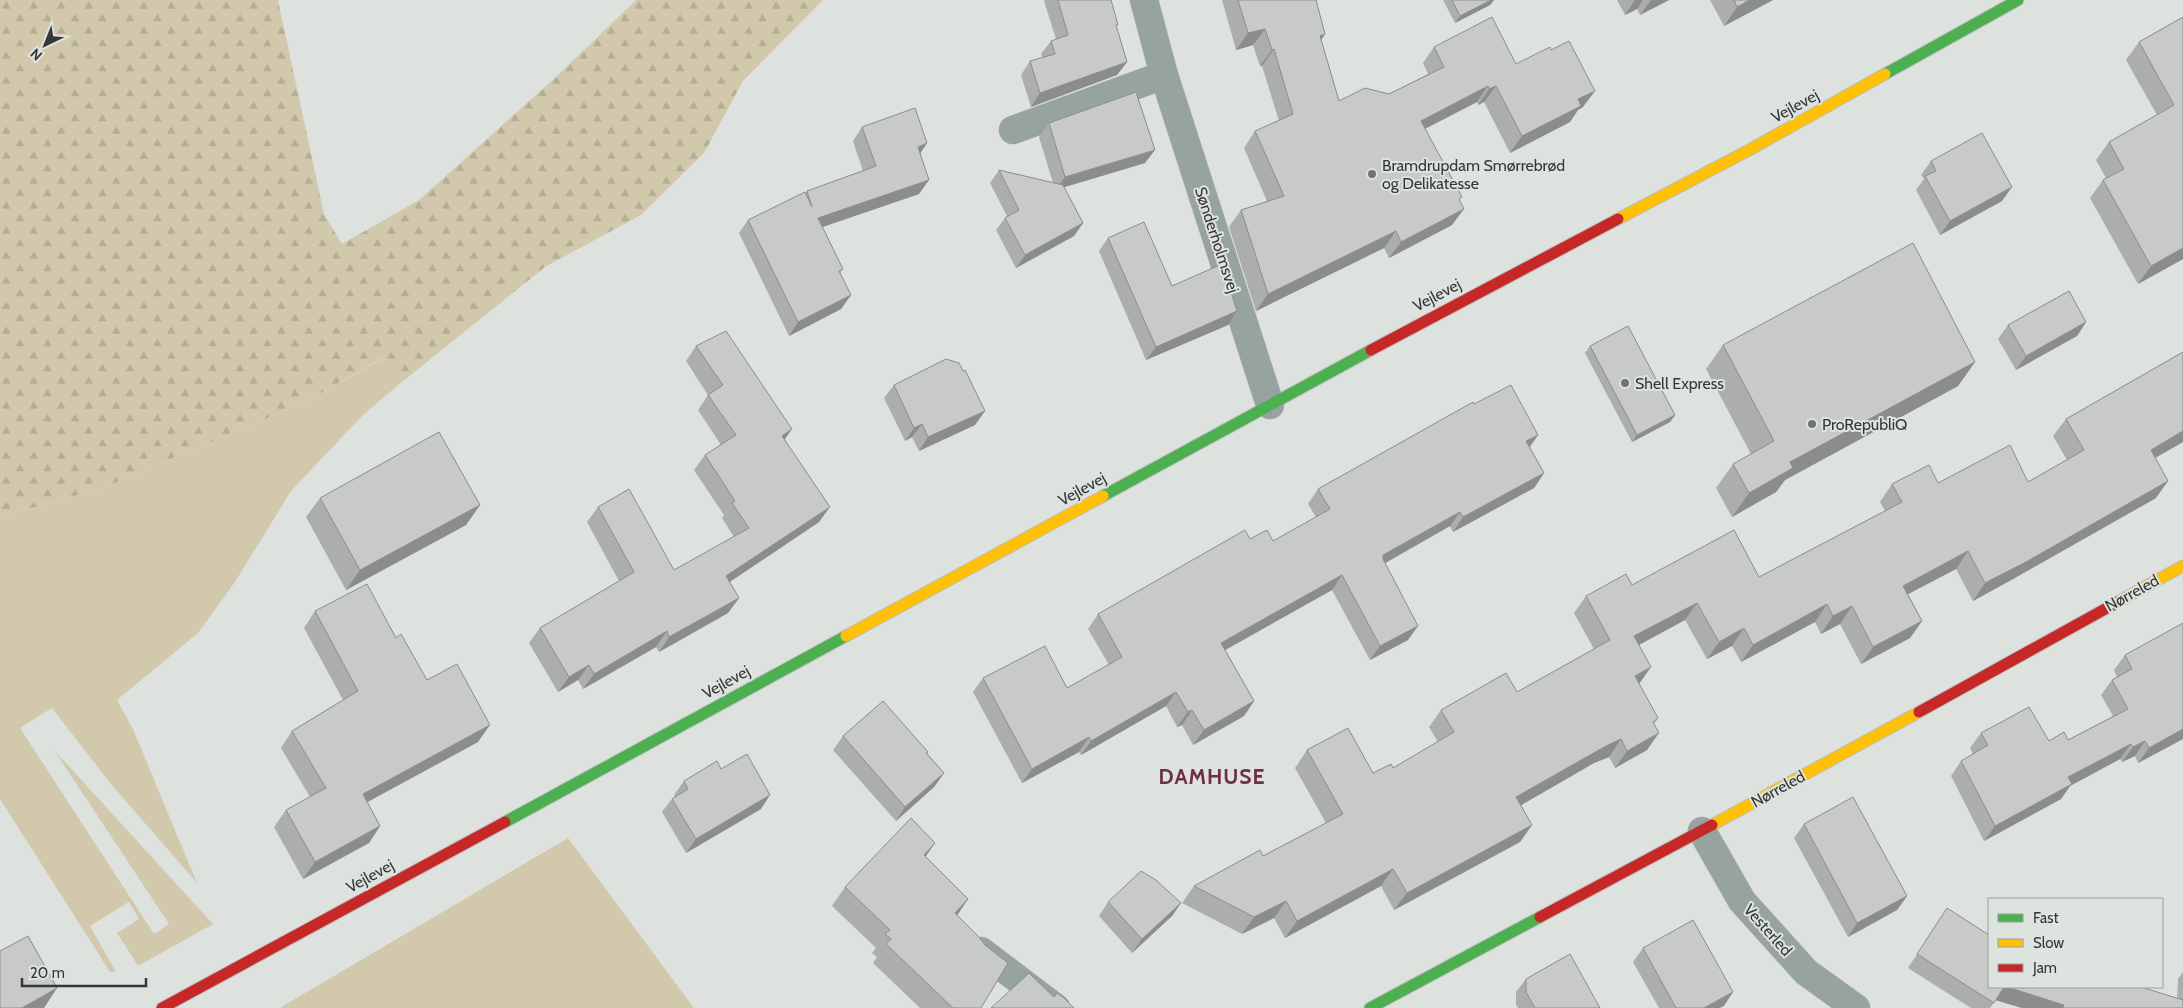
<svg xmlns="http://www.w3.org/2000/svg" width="2183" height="1008" font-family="Cabin,sans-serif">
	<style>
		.grass { fill: #d2c9ad }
		.forest { fill: url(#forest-firs) }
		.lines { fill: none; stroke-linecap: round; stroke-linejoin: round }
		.street-casing { stroke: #bdbfbd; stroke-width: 29 }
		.fast-casing { stroke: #bdbfbd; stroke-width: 13 }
		.slow-casing { stroke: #bdbfbd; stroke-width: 13 }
		.jam-casing { stroke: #bdbfbd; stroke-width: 13 }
		.street { stroke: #97a3a1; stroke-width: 28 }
		.fast { stroke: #4caf50; stroke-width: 11 }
		.slow { stroke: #ffc107; stroke-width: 11 }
		.jam { stroke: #c62828; stroke-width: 11 }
		.wall { fill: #abaeab }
		.shaded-wall { fill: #8b8d8b }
		.building { fill: #c7cac7; stroke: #8b8d8b }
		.poi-dot { fill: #717471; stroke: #dde3de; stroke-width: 2 }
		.labels { text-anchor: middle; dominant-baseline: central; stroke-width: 4; stroke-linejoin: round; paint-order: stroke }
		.street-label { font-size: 16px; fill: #363836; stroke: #dde3de }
		.poi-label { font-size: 16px; fill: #363836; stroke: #dde3de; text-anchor: start }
		.district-label { font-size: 21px; font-weight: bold; letter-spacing: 1px; fill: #702e4c; stroke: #dde3de }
	</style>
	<defs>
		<pattern id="forest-firs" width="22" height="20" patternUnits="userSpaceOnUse" patternTransform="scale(1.25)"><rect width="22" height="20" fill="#d2c9ad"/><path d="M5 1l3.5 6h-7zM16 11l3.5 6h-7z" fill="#b5ad95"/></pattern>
	</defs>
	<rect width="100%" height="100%" fill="#dee2df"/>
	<path class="grass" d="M 384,358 L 402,382 L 364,414 L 291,491 L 235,582 L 198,633 L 117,700 L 133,729 L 197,883 L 110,783 L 52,708 L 20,728 L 154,934 L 169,924 L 54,750 L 213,924 L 138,966 L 117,933 L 139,919 L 129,902 L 90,926 L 116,972 L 110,972 L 0,799 L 0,517 L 105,487 L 305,402 Z
		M 568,838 L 694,1008 L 280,1008 L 283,1006 Z"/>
	<path class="forest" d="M 0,0 L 278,0 L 324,214 L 342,244 L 419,200 L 556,77 L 636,0 L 823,0 L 743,81 L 704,153 L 641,215 L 545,267 L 402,382 L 383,358 L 305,402 L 105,487 L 0,517 Z"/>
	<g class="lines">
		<defs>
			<path id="street" d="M 1144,0 L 1164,75 L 1270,405
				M 1013,130 L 1164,75
				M 1702,831 L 1742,901 L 1806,972 L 1856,1008
				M 981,951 L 1056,1008"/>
			<path id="fast" d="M 1885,74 L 2018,0
				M 1103,496 L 1371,350
				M 505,822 L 846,636
				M 1370,1008 L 1540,917"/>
			<path id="slow" d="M 1618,219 L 1751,149 L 1885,74
				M 2125,598 L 2183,566
				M 846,636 L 1103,496
				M 1712,825 L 1919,712"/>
			<path id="jam" d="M 1371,350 L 1618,219
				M 1919,712 L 2125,598
				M 1540,917 L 1712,825
				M 162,1008 L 505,822"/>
		</defs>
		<use href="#street" class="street-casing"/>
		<use href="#fast" class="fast-casing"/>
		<use href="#slow" class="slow-casing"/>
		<use href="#jam" class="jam-casing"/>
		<use href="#street" class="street"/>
		<use href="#fast" class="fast"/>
		<use href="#slow" class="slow"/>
		<use href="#jam" class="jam"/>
	</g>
	<path class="wall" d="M 1045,0 L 1111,0 L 1116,27 L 1127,62 L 1117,75 L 1031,107 L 1021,75 L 1030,61 L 1042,58 L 1041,54 L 1051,41 L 1056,39 L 1044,1 Z
		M 1222,0 L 1318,0 L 1316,1 L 1325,34 L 1321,40 L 1339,101 L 1389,94 L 1428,74 L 1423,63 L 1434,47 L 1516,64 L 1583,107 L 1578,110 L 1570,122 L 1510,153 L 1484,102 L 1478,105 L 1477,102 L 1425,129 L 1459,201 L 1452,225 L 1389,258 L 1384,248 L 1256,311 L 1229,227 L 1241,210 L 1267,201 L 1244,148 L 1255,131 L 1279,121 L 1262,66 L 1260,66 L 1253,45 L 1236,50 Z
		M 1443,0 L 1494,0 L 1490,5 L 1455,23 Z
		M 1617,0 L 1669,0 L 1640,15 L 1637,9 L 1625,15 Z
		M 1710,0 L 1773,0 L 1724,26 Z
		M 2183,17 L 2183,259 L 2138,284 L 2090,198 L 2103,180 L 2106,178 L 2096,160 L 2109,142 L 2157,115 L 2126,60 L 2139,42 Z
		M 1049,123 L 1145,163 L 1064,187 L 1083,223 L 1074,236 L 1016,268 L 996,230 L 1005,218 L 1007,216 L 990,183 L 999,170 L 1053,183 L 1039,137 Z
		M 862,127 L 920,154 L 919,194 L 822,227 L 843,269 L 840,273 L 851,295 L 841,309 L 789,336 L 739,233 L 748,220 L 806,193 L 807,191 L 863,171 L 853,141 Z
		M 1931,161 L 2002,201 L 1940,235 L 1916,190 L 1924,179 L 1921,175 Z
		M 1108,238 L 1172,286 L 1237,311 L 1228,325 L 1146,360 L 1099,251 Z
		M 2086,322 L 2077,336 L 2016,370 L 1998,339 L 2008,325 Z
		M 1723,345 L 1975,362 L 1958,386 L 1785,480 L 1776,492 L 1732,517 L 1716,488 L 1733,464 L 1751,454 L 1706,369 Z
		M 696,346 L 792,429 L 785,439 L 819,522 L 730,582 L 739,598 L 728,613 L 659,652 L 656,647 L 583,689 L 578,680 L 558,692 L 529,643 L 540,628 L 619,581 L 587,522 L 598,507 L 674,570 L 734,537 L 722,518 L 724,515 L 694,470 L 705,455 L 721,445 L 698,410 L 708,395 L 686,361 Z
		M 1590,346 L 1675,415 L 1670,422 L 1632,442 L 1585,353 Z
		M 2183,352 L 2183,442 L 2155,458 L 2156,498 L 2013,579 L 1973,601 L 1956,569 L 1908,594 L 1922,621 L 1910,638 L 1861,664 L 1840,624 L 1821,634 L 1815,622 L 1741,662 L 1732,646 L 1707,659 L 1685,620 L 1639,645 L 1639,684 L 1658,718 L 1654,724 L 1647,750 L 1615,768 L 1609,757 L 1594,763 L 1521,805 L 1532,825 L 1520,842 L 1394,910 L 1381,886 L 1285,938 L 1274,918 L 1242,934 L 1182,903 L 1194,886 L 1263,856 L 1326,823 L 1295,768 L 1307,750 L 1373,773 L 1393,768 L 1438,742 L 1429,727 L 1441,710 L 1517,692 L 1594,649 L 1574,613 L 1586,596 L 1632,585 L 1759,577 L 1885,511 L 1880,502 L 1892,484 L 2028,482 L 2067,460 L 2053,436 L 2066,419 Z
		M 894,385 L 975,425 L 919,451 L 912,437 L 905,441 L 884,398 Z
		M 1474,404 L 1538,435 L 1530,447 L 1544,473 L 1534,488 L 1453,532 L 1450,526 L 1385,563 L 1408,640 L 1370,660 L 1332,590 L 1225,650 L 1254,701 L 1244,716 L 1193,745 L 1182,725 L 1177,727 L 1166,706 L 1081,755 L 1079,752 L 1022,783 L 973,692 L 983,678 L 1067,688 L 1109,665 L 1088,629 L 1098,614 L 1250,539 L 1273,541 L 1316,517 L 1308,504 L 1318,489 Z
		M 320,498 L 480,505 L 466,525 L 346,590 L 306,517 Z
		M 315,611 L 396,638 L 427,680 L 478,742 L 367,802 L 380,826 L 369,843 L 303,879 L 274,827 L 286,810 L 310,797 L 281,748 L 292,731 L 343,700 L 304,628 Z
		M 2125,655 L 2183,739 L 2138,763 L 2135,756 L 2122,762 L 2120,759 L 2070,786 L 2061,799 L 1984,841 L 1951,776 L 1961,761 L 1973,754 L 1970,748 L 1981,733 L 2049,741 L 2068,740 L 2113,716 L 2101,695 L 2112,680 L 2117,677 L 2114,670 Z
		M 843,736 L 927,753 L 944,773 L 934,787 L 896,821 L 833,750 Z
		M 721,769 L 761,809 L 686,853 L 662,812 L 672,799 L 675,797 L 674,795 L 684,781 Z
		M 1804,824 L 1907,896 L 1897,910 L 1848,937 L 1794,838 Z
		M 926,857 L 968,899 L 957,916 L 981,1008 L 920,1008 L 873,963 L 877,957 L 872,953 L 876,948 L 832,906 L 845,887 Z
		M 1108,902 L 1181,903 L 1172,916 L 1132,953 L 1099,916 Z
		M 1947,908 L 1989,987 L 2177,998 L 2178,979 L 2183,972 L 2183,1008 L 2022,1008 L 1996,1000 L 1990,1008 L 1971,1008 L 1908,968 Z
		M 1643,948 L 1724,1006 L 1719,1008 L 1659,1008 L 1633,962 Z
		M 1526,979 L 1600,1008 L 1518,1008 L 1516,1005 L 1516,992 Z"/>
	<path class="shaded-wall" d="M 1491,0 L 1494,0 L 1490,5 L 1455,23 L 1460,16 Z
		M 1635,0 L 1643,0 L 1637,9 L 1625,15 Z
		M 1651,0 L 1669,0 L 1640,15 Z
		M 1750,0 L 1773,0 L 1724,26 L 1737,7 Z
		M 1265,29 L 1253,45 L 1236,50 L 1248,33 Z
		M 1325,34 L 1314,51 L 1320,36 Z
		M 1274,49 L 1262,66 L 1260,66 L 1272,50 Z
		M 1127,62 L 1117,75 L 1031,107 L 1040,93 Z
		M 1488,86 L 1477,102 L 1409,137 L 1421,121 Z
		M 1496,86 L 1484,102 L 1478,105 L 1489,89 Z
		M 1595,91 L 1583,107 L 1578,110 L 1570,122 L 1510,153 L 1522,136 L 1578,99 Z
		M 927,143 L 918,157 L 918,147 Z
		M 1155,150 L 1145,163 L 1055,190 L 1065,177 Z
		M 929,180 L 919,194 L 808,232 L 818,218 Z
		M 2012,187 L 2002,201 L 1940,235 L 1950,221 Z
		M 1464,209 L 1452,225 L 1389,258 L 1401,242 Z
		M 1083,223 L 1074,236 L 1016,268 L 1025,255 Z
		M 1396,231 L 1384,248 L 1256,311 L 1268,294 Z
		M 2183,248 L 2183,259 L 2138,284 L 2151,266 Z
		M 851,295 L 841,309 L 789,336 L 798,322 Z
		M 1237,311 L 1228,325 L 1146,360 L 1156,347 Z
		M 2086,322 L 2077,336 L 2016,370 L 2026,356 Z
		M 1975,362 L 1958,386 L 1785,480 L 1776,492 L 1732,517 L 1749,493 L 1790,462 Z
		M 985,411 L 975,425 L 919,451 L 928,437 Z
		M 1675,415 L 1670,422 L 1632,442 L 1637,435 Z
		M 922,424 L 912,437 L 905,441 L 914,428 Z
		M 792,429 L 781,444 L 782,436 Z
		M 2183,431 L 2183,442 L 2139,467 L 2151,450 Z
		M 1538,435 L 1528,449 L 1526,441 Z
		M 1544,473 L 1534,488 L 1453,532 L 1463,517 Z
		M 2168,481 L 2156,498 L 2013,579 L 1973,601 L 1985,583 Z
		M 480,505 L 466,525 L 346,590 L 360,570 Z
		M 830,507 L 819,522 L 716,591 L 726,576 Z
		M 1460,512 L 1450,526 L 1373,570 L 1383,555 Z
		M 1968,551 L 1956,569 L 1891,603 L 1903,586 Z
		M 1342,575 L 1332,590 L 1211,658 L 1221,643 Z
		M 739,598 L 728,613 L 659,652 L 669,637 Z
		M 1697,603 L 1685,620 L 1622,654 L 1634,636 Z
		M 1827,604 L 1815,622 L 1741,662 L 1753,645 Z
		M 1852,606 L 1840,624 L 1821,634 L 1833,616 Z
		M 1922,621 L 1910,638 L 1861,664 L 1873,647 Z
		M 1418,626 L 1408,640 L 1370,660 L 1380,646 Z
		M 1744,628 L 1732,646 L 1707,659 L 1719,642 Z
		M 667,631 L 656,647 L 583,689 L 594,674 Z
		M 589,665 L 578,680 L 558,692 L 569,677 Z
		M 1651,667 L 1639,684 L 1635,676 Z
		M 1176,692 L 1166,706 L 1081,755 L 1091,741 Z
		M 1254,701 L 1244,716 L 1193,745 L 1204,730 Z
		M 1192,710 L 1182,725 L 1177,727 L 1188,712 Z
		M 490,725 L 478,742 L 351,811 L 363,794 Z
		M 2183,729 L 2183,739 L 2138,763 L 2149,748 Z
		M 1659,733 L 1647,750 L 1615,768 L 1627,751 Z
		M 1089,737 L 1079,752 L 1022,783 L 1032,769 Z
		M 1621,739 L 1609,757 L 1594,763 L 1504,815 L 1516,797 L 1606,746 Z
		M 2145,741 L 2135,756 L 2122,762 L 2133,747 Z
		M 2131,744 L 2120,759 L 2070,786 L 2061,799 L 1984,841 L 1995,826 L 2068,777 Z
		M 944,773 L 934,787 L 896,821 L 905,807 Z
		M 770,795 L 761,809 L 686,853 L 696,839 Z
		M 1532,825 L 1520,842 L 1394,910 L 1407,893 Z
		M 380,826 L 369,843 L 303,879 L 315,862 Z
		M 935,843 L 922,862 L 924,855 Z
		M 1393,869 L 1381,886 L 1285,938 L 1297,921 Z
		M 1907,896 L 1897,910 L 1848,937 L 1857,923 Z
		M 968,899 L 955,918 L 955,913 Z
		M 1286,901 L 1274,918 L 1242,934 L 1254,917 Z
		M 1181,903 L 1172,916 L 1132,953 L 1142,939 Z
		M 2004,987 L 2007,987 L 2064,1005 L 2062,1008 L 2022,1008 L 1995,1000 Z
		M 57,988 L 44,1008 L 22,1008 Z
		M 1733,992 L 1724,1006 L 1719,1008 L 1704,1008 Z"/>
	<path class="building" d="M 1058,0 L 1111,0 L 1118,25 L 1116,25 L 1127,62 L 1040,93 L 1030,61 L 1055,54 L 1051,41 L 1068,35 Z
		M 1238,0 L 1316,0 L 1325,34 L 1320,36 L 1339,101 L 1365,88 L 1389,94 L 1444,67 L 1434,47 L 1492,17 L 1516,64 L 1550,47 L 1551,50 L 1569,41 L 1595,91 L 1578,99 L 1581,106 L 1522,136 L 1496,86 L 1489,89 L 1488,86 L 1421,121 L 1462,197 L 1459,199 L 1464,209 L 1401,242 L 1396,231 L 1268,294 L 1241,210 L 1284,196 L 1255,131 L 1293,114 L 1274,49 L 1272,50 L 1265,29 L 1248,33 Z
		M 1452,0 L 1491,0 L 1460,16 Z
		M 1734,0 L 1750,0 L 1737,7 Z
		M 2183,17 L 2183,248 L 2151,266 L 2103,180 L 2124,169 L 2109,142 L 2174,105 L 2139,42 Z
		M 1136,92 L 1155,150 L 1065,177 L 1049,123 Z
		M 915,108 L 927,143 L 918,147 L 929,180 L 818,218 L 843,269 L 839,271 L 851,295 L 798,322 L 748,220 L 805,192 L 812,207 L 807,191 L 876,166 L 862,127 Z
		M 1982,133 L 2012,187 L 1950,221 L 1925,176 L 1936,171 L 1931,161 Z
		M 999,170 L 1063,185 L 1083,223 L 1025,255 L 1005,218 L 1019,210 Z
		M 1144,222 L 1172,286 L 1222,264 L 1237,311 L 1156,347 L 1108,238 Z
		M 1913,243 L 1975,362 L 1790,462 L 1793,468 L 1749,493 L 1733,464 L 1774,441 L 1723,345 Z
		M 2069,291 L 2086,322 L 2026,356 L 2008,325 Z
		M 1628,326 L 1675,415 L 1637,435 L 1590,346 Z
		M 726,331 L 792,429 L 782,436 L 830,507 L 726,576 L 739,598 L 669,637 L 667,631 L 594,674 L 589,665 L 569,677 L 540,628 L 634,572 L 598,507 L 629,489 L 674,570 L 749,528 L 732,503 L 735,501 L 705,455 L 736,435 L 708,395 L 723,385 L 696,346 Z
		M 2183,352 L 2183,431 L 2151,450 L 2168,481 L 2026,562 L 1985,583 L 1968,551 L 1903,586 L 1922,621 L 1873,647 L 1852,606 L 1833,616 L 1827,604 L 1753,645 L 1744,628 L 1719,642 L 1697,603 L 1634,636 L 1651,667 L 1635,676 L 1658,718 L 1653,722 L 1659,733 L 1627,751 L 1621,739 L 1606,746 L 1516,797 L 1532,825 L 1407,893 L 1393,869 L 1297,921 L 1286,901 L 1254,917 L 1194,886 L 1260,850 L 1263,856 L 1343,814 L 1307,750 L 1348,728 L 1373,773 L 1391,764 L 1393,768 L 1454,732 L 1441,710 L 1506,673 L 1517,692 L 1610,640 L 1586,596 L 1626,574 L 1632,585 L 1734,530 L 1759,577 L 1902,502 L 1892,484 L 1929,465 L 1938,483 L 2010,445 L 2028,482 L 2084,450 L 2066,419 Z
		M 946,359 L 959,363 L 963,371 L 965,370 L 985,411 L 928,437 L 922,424 L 914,428 L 894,385 Z
		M 1511,385 L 1538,435 L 1526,441 L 1544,473 L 1463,517 L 1460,512 L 1383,555 L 1383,559 L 1418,626 L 1380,646 L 1342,575 L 1221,643 L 1254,701 L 1204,730 L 1192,710 L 1188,712 L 1176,692 L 1091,741 L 1089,737 L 1032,769 L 983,678 L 1045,646 L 1067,688 L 1122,657 L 1098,614 L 1245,530 L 1250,539 L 1267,530 L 1273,541 L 1330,509 L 1318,489 L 1473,402 L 1474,404 Z
		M 439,432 L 480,505 L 360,570 L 320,498 Z
		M 367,584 L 396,638 L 401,634 L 427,680 L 457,664 L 490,725 L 363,794 L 380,826 L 315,862 L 286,810 L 326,788 L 292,731 L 358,691 L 315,611 Z
		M 2183,623 L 2183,729 L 2149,748 L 2145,741 L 2133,747 L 2131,744 L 2068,777 L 2072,784 L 1995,826 L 1961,761 L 1988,745 L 1981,733 L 2029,707 L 2049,741 L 2064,732 L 2068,740 L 2128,709 L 2112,680 L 2132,669 L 2125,655 Z
		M 883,701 L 928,752 L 926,753 L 944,773 L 905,807 L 843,736 Z
		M 747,754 L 770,795 L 696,839 L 672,799 L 688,789 L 684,781 L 717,761 L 721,769 Z
		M 1853,797 L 1907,896 L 1857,923 L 1804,824 Z
		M 911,818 L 935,843 L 924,855 L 968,899 L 955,913 L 979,937 L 985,945 L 1008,963 L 981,1008 L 953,1008 L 886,944 L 891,939 L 885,934 L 890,930 L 845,887 Z
		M 1141,871 L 1156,880 L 1181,903 L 1142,939 L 1108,902 Z
		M 1947,908 L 1989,935 L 1989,987 L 2004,987 L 1994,1003 L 1917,954 Z
		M 1693,920 L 1733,992 L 1704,1008 L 1676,1008 L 1643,948 Z
		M 28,936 L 57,988 L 22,1008 L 0,1008 L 0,951 Z
		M 1570,954 L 1600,1008 L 1535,1008 L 1526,992 L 1526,979 Z
		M 1029,973 L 1054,997 L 1057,993 L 1064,998 L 1074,1008 L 991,1008 Z
		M 2007,987 L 2141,987 L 2183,1000 L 2183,1008 L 2063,1008 L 2064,1005 Z"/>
	<g class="poi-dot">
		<circle cx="1372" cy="174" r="5"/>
		<circle cx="1625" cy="383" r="5"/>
		<circle cx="1812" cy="424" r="5"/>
	</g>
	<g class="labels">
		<g class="street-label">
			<text transform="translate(1795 106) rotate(-29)">Vejlevej</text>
			<text transform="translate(1217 240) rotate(72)">Sønderholmsvej</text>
			<text transform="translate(1437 295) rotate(-28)">Vejlevej</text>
			<text transform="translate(1082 489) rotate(-29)">Vejlevej</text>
			<text transform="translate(2132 593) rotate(-29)">Nørreled</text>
			<text transform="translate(726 682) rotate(-29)">Vejlevej</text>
			<text transform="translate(1778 789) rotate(-29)">Nørreled</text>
			<text transform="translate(370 876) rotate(-29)">Vejlevej</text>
			<text transform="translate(1768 930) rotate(48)">Vesterled</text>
		</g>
		<g class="poi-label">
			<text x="1382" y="165">Bramdrupdam Smørrebrød<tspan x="1382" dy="18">og Delikatesse</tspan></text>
			<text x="1635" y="383">Shell Express</text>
			<text x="1822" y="424">ProRepubliQ</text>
		</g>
		<g class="district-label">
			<text x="1212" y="776">DAMHUSE</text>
		</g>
	</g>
	<rect x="1988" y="898" width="175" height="90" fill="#dde3de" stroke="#9a9f9b"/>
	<rect x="1998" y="914" width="25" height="8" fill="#4caf50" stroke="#9a9f9b"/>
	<text x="2033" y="923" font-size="15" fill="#363836">Fast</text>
	<rect x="1998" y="939" width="25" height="8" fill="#ffc107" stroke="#9a9f9b"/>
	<text x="2033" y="948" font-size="15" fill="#363836">Slow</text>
	<rect x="1998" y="964" width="25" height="8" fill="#c62828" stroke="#9a9f9b"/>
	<text x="2033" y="973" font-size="15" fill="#363836">Jam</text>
	<g transform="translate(45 45) rotate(223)" stroke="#dde3de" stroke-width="4" paint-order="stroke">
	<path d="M0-4L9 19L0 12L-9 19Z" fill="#363836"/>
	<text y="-8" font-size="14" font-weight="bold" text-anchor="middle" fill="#363836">N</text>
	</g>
	<path d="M22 978v8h124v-8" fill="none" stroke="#363836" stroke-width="2.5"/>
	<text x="30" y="978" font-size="15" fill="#363836" stroke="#dde3de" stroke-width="4" paint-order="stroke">20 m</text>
</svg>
